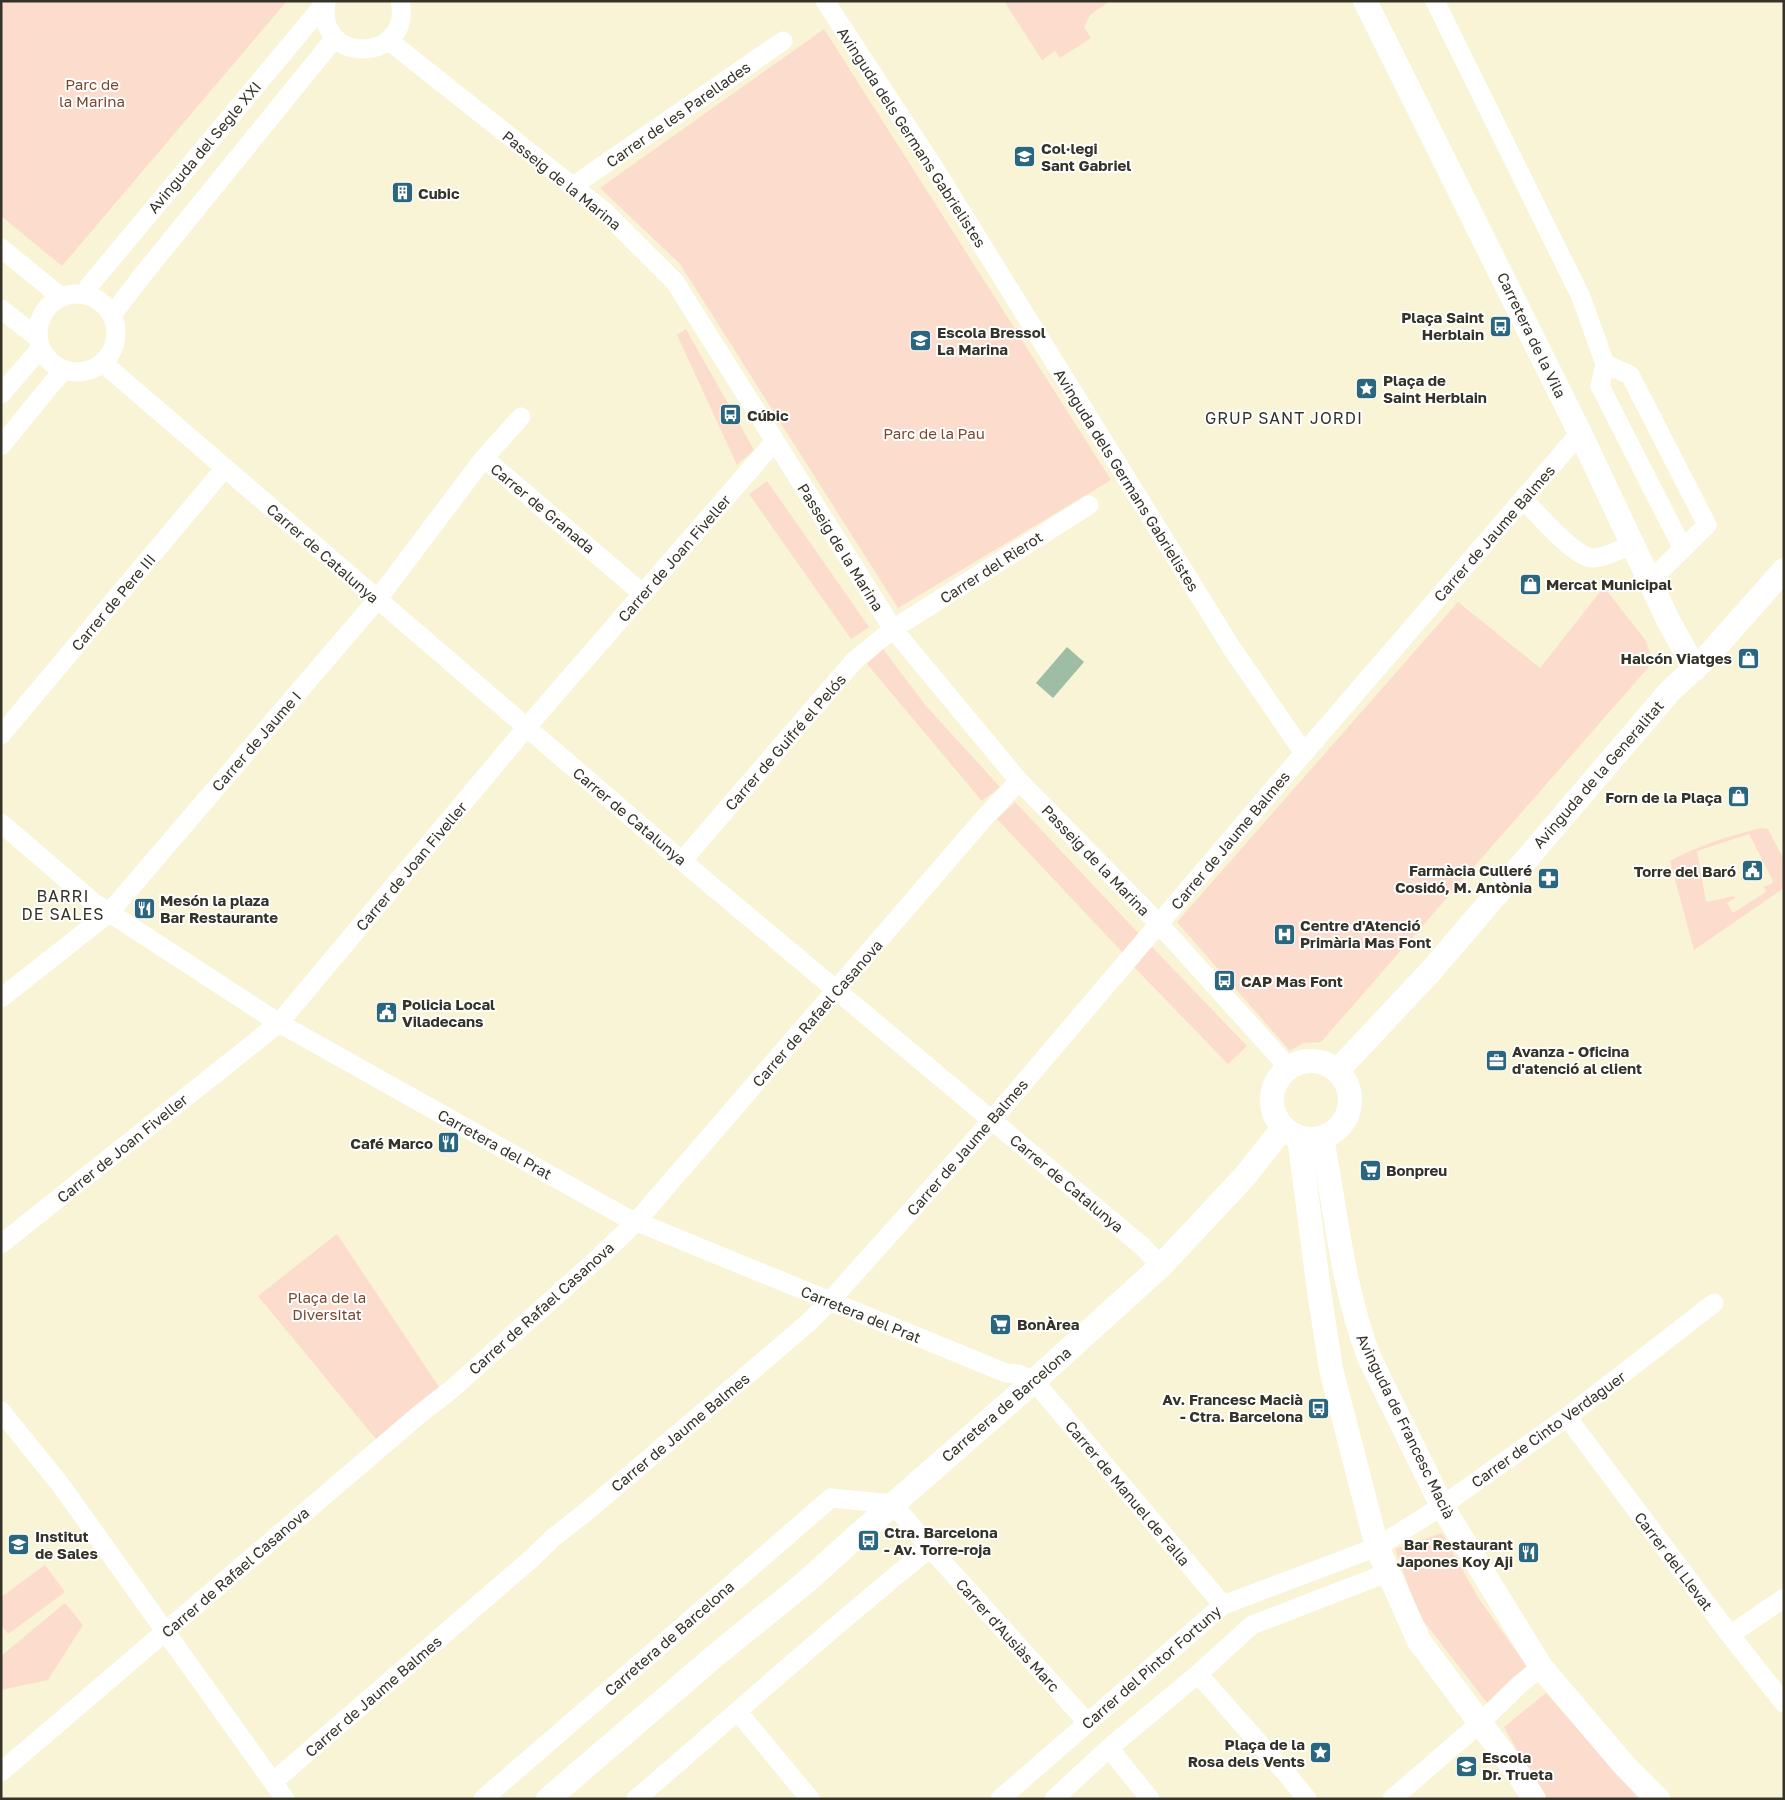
<svg xmlns="http://www.w3.org/2000/svg" width="1785" height="1800" font-family="'Golos Text',sans-serif">
	<style>
		.green { fill: #fbdccd; fill-rule: evenodd }
		.water { fill: #9ebda4 }
		.lines { fill: none; stroke-linecap: round; stroke-linejoin: round }
		.minor { stroke: #fff; stroke-width: 19 }
		.tertiary { stroke: #fff; stroke-width: 24 }
		.labels { text-anchor: middle; dominant-baseline: central; stroke-width: 4; stroke-linejoin: round; paint-order: stroke }
		.park-label { font-size: 15px; fill: #7a482f; stroke: #fff }
		.street-label { font-size: 15px; fill: #353328; stroke: #fff }
		.poi-label { font-size: 15px; font-weight: bold; fill: #353328; stroke: #fff; text-anchor: start }
		.neighbourhood-label { font-size: 16px; letter-spacing: 1px; fill: #353328; stroke: #fff }
	</style>
	<rect width="100%" height="100%" fill="#f9f4d6"/>
	<path class="green" d="M 1,1 L 287,1 L 62,266 L 1,216 Z
		M 1004,1 L 1110,1 L 1090,15 L 1084,27 L 1091,38 L 1060,58 L 1055,51 L 1042,60 Z
		M 824,29 L 1111,480 L 898,608 L 680,264 L 600,188 Z
		M 686,329 L 754,450 L 737,465 L 677,335 Z
		M 767,481 L 869,627 L 851,639 L 749,494 Z
		M 1604,587 L 1646,641 L 1653,662 L 1321,1042 L 1303,1043 L 1290,1051 L 1177,922 L 1458,602 L 1540,668 Z
		M 883,649 L 926,706 L 1000,787 L 982,801 L 867,664 Z
		M 1015,802 L 1141,936 L 1123,953 L 997,819 Z
		M 1761,828 L 1768,829 L 1784,860 L 1784,888 L 1694,950 L 1670,861 C 1699,845 1729,836 1761,828 ZM 1749,834 L 1773,881 L 1771,884 L 1764,887 L 1766,892 L 1733,913 L 1727,903 L 1735,898 L 1734,896 L 1706,902 L 1697,851 Z
		M 1152,947 L 1247,1046 L 1228,1064 L 1133,966 Z
		M 337,1234 L 439,1387 L 376,1439 L 258,1296 Z
		M 1442,1533 L 1479,1599 L 1536,1679 L 1491,1708 L 1419,1615 L 1395,1549 Z
		M 45,1565 L 65,1592 L 8,1634 L 1,1625 L 1,1597 Z
		M 65,1603 L 83,1625 L 48,1680 L 1,1690 L 1,1656 Z
		M 1546,1693 L 1639,1799 L 1544,1799 L 1504,1727 Z"/>
	<path class="water" d="M 1067,647 L 1084,662 L 1053,698 L 1036,683 Z"/>
	<g class="lines">
		<path class="minor" d="M 326,1 C 314,67 414,63 400,1
			M 825,1 L 933,166 L 1231,647 L 1304,753
			M 1435,1 L 1581,297 L 1605,364 L 1600,386 L 1683,549
			M 388,40 L 605,212 L 675,282 L 893,629 L 1019,781 L 1159,924 L 1281,1059 L 1287,1069
			M 573,186 L 783,41
			M 1,248 L 61,297
			M38 333a39 39 0 1 1 78 0a39 39 0 1 1-78 0Z
			M 86,295 L 89,286 L 326,2
			M 1,309 L 38,338
			M 112,315 L 141,277 L 335,38
			M 103,363 L 682,861 L 1142,1246 L 1161,1266
			M 1605,364 L 1630,375 L 1707,525 L 1650,581
			M 1,394 L 41,348
			M 1,446 L 54,381 L 65,370
			M 484,458 L 643,594
			M 1523,499 C 1537,513 1573,556 1592,558 C 1602,559 1623,548 1633,544
			M 1,735 L 225,468
			M 1,823 L 93,902 L 279,1023 L 625,1217 L 1006,1373 L 1019,1374 L 1034,1381 L 1223,1605
			M 682,861 L 855,660 L 893,629 L 1089,505
			M 1,998 L 109,913 L 377,600 L 484,458 L 521,417
			M 1,1244 L 279,1023 L 526,728 L 775,441
			M 1,1411 L 60,1484 L 285,1799
			M 1567,1417 L 1730,1635 L 1784,1703
			M 1730,1635 L 1784,1598
			M 1198,1674 L 1290,1778 L 1307,1799
			M 738,1712 L 810,1799
			M 1109,1748 L 1150,1799
			M 1,1772 L 421,1413 L 452,1389 L 596,1260 L 636,1222 L 985,817 L 1019,781
			M 273,1782 L 531,1559 L 554,1537 L 586,1512 L 808,1323 L 830,1301 L 992,1120 L 1304,753 L 1580,433
			M 483,1799 L 831,1498 L 893,1504 L 930,1548 L 1087,1722
			M 636,1799 C 734,1715 829,1629 930,1548
			M 1000,1799 L 1223,1605 L 1377,1547 L 1442,1506 L 1567,1417 L 1714,1303
			M 1054,1799 L 1109,1748 L 1198,1674 L 1252,1625 L 1387,1573
			M 1392,1799 L 1480,1723 L 1519,1685 L 1541,1667"/>
		<path class="tertiary" d="M 1365,1 L 1580,433 L 1668,620 L 1695,669
			M1272 1100a39 39 0 1 1 78 0a39 39 0 1 1-78 0Z
			M 1337,1071 L 1431,971 L 1670,691 L 1706,658 L 1784,570
			M 1299,1137 L 1319,1291 L 1331,1369 L 1377,1547 L 1419,1641 L 1519,1775 L 1534,1799
			M 1322,1138 C 1336,1211 1342,1286 1369,1357 L 1442,1506 L 1541,1667 L 1624,1765 L 1658,1799
			M 548,1799 L 716,1655 L 806,1582 L 858,1535 L 1034,1381 L 1161,1266 L 1245,1176 L 1283,1128"/>
	</g>
	<defs>
		<symbol id="school-square" viewBox="-11 -11 22 22"><rect x="-9" y="-9" width="18" height="18" rx="4" fill="#2b667f" stroke="#fff"/><path d="M0-5L7-2L0 1L-7-2ZM-4 1L0 2.5L4 1V4Q0 6-4 4Z" fill="#fff"/></symbol>
		<symbol id="building-square" viewBox="-11 -11 22 22"><rect x="-9" y="-9" width="18" height="18" rx="4" fill="#2b667f" stroke="#fff"/><path d="M-4-6H4V6H1V3H-1V6H-4ZM-2.5-4.3h1.7v1.8h-1.7ZM.8-4.3h1.7v1.8H.8ZM-2.5-1h1.7V.8h-1.7ZM.8-1h1.7V.8H.8Z" fill="#fff"/></symbol>
		<symbol id="bus-square" viewBox="-11 -11 22 22"><rect x="-9" y="-9" width="18" height="18" rx="4" fill="#2b667f" stroke="#fff"/><path d="M-5-6H5V4H4V6H2V4H-2V6H-4V4H-5ZM-3.5-4V0h7V-4ZM-3.5 1.2v1.5H-2V1.2ZM2 1.2v1.5H3.5V1.2Z" fill="#fff"/></symbol>
		<symbol id="sight-square" viewBox="-11 -11 22 22"><rect x="-9" y="-9" width="18" height="18" rx="4" fill="#2b667f" stroke="#fff"/><path d="M0-6L1.8-2.2L6-1.7L2.9 1.2L3.7 5.4L0 3.3L-3.7 5.4L-2.9 1.2L-6-1.7L-1.8-2.2Z" fill="#fff"/></symbol>
		<symbol id="shop-square" viewBox="-11 -11 22 22"><rect x="-9" y="-9" width="18" height="18" rx="4" fill="#2b667f" stroke="#fff"/><path d="M-5-2.5h2.3a2.7 3.5 0 0 1 5.4 0H5L5.5 6h-11ZM-1.5-2.5h3a1.5 2.3 0 0 0-3 0Z" fill="#fff"/></symbol>
		<symbol id="civic-square" viewBox="-11 -11 22 22"><rect x="-9" y="-9" width="18" height="18" rx="4" fill="#2b667f" stroke="#fff"/><path d="M-.6-6.5H3V-4.5H.6V-3L4-1V1h2V6H-6V1h2V-1L-.6-3ZM-1.2 2.5V6h2.4V2.5Z" fill="#fff"/></symbol>
		<symbol id="pharmacy-square" viewBox="-11 -11 22 22"><rect x="-9" y="-9" width="18" height="18" rx="4" fill="#2b667f" stroke="#fff"/><path d="M-2-6h4v4h4v4h-4v4h-4v-4h-4v-4h4Z" fill="#fff"/></symbol>
		<symbol id="restaurant-square" viewBox="-11 -11 22 22"><rect x="-9" y="-9" width="18" height="18" rx="4" fill="#2b667f" stroke="#fff"/><path d="M-5-6h1v4h1v-4h1v4h1v-4h1v5L-1.5 .5V6h-2V.5L-5-1ZM5-6V6H3V1.5H1.5Q1.5-4 5-6Z" fill="#fff"/></symbol>
		<symbol id="hospital-square" viewBox="-11 -11 22 22"><rect x="-9" y="-9" width="18" height="18" rx="4" fill="#2b667f" stroke="#fff"/><path d="M-5-5h3v3.5h4V-5h3V5h-3V1.5h-4V5h-3Z" fill="#fff"/></symbol>
		<symbol id="office-square" viewBox="-11 -11 22 22"><rect x="-9" y="-9" width="18" height="18" rx="4" fill="#2b667f" stroke="#fff"/><path d="M-6-3h4V-5.5h4V-3h4V5H-6ZM-1-4.5V-3h2v-1.5ZM-6 0V1H6V0Z" fill="#fff"/></symbol>
		<symbol id="supermarket-square" viewBox="-11 -11 22 22"><rect x="-9" y="-9" width="18" height="18" rx="4" fill="#2b667f" stroke="#fff"/><path d="M-6-5.5h2.5l.6 2H6L4.5 2H-2.5L-4.4-4H-6ZM-1.5 3.2a1.3 1.3 0 1 0 .1 0ZM3 3.2a1.3 1.3 0 1 0 .1 0Z" fill="#fff"/></symbol>
	</defs>
	<g fill-rule="evenodd">
		<use href="#school-square" x="1012" y="144" width="25" height="25"/>
		<use href="#building-square" x="390" y="180" width="25" height="25"/>
		<use href="#bus-square" x="1488" y="314" width="25" height="25"/>
		<use href="#school-square" x="908" y="328" width="25" height="25"/>
		<use href="#sight-square" x="1354" y="376" width="25" height="25"/>
		<use href="#bus-square" x="718" y="402" width="25" height="25"/>
		<use href="#shop-square" x="1518" y="572" width="25" height="25"/>
		<use href="#shop-square" x="1736" y="646" width="25" height="25"/>
		<use href="#shop-square" x="1726" y="784" width="25" height="25"/>
		<use href="#civic-square" x="1740" y="858" width="25" height="25"/>
		<use href="#pharmacy-square" x="1536" y="866" width="25" height="25"/>
		<use href="#restaurant-square" x="132" y="896" width="25" height="25"/>
		<use href="#hospital-square" x="1272" y="922" width="25" height="25"/>
		<use href="#bus-square" x="1212" y="968" width="25" height="25"/>
		<use href="#civic-square" x="374" y="1000" width="25" height="25"/>
		<use href="#office-square" x="1484" y="1048" width="25" height="25"/>
		<use href="#restaurant-square" x="436" y="1130" width="25" height="25"/>
		<use href="#supermarket-square" x="1358" y="1158" width="25" height="25"/>
		<use href="#supermarket-square" x="988" y="1312" width="25" height="25"/>
		<use href="#bus-square" x="1306" y="1396" width="25" height="25"/>
		<use href="#bus-square" x="856" y="1528" width="25" height="25"/>
		<use href="#school-square" x="6" y="1532" width="25" height="25"/>
		<use href="#restaurant-square" x="1516" y="1540" width="25" height="25"/>
		<use href="#sight-square" x="1308" y="1740" width="25" height="25"/>
		<use href="#school-square" x="1454" y="1754" width="25" height="25"/>
	</g>
	<g class="labels">
		<g class="park-label">
			<text x="92" y="84">Parc de<tspan x="92" dy="17">la Marina</tspan></text>
			<text x="934" y="433">Parc de la Pau</text>
			<text x="327" y="1297">Plaça de la<tspan x="327" dy="17">Diversitat</tspan></text>
		</g>
		<g class="street-label">
			<text transform="translate(678 114) rotate(-35)">Carrer de les Parellades</text>
			<text transform="translate(912 137) rotate(57)">Avinguda dels Germans Gabrielistes</text>
			<text transform="translate(204 147) rotate(-50)">Avinguda del Segle XXI</text>
			<text transform="translate(562 180) rotate(39)">Passeig de la Marina</text>
			<text transform="translate(1532 335) rotate(64)">Carretera de la Vila</text>
			<text transform="translate(1127 480) rotate(58)">Avinguda dels Germans Gabrielistes</text>
			<text transform="translate(543 508) rotate(40)">Carrer de Granada</text>
			<text transform="translate(1494 533) rotate(-49)">Carrer de Jaume Balmes</text>
			<text transform="translate(841 547) rotate(58)">Passeig de la Marina</text>
			<text transform="translate(323 553) rotate(41)">Carrer de Catalunya</text>
			<text transform="translate(674 558) rotate(-49)">Carrer de Joan Fiveller</text>
			<text transform="translate(991 567) rotate(-33)">Carrer del Rierot</text>
			<text transform="translate(113 602) rotate(-50)">Carrer de Pere III</text>
			<text transform="translate(256 741) rotate(-49)">Carrer de Jaume I</text>
			<text transform="translate(785 742) rotate(-49)">Carrer de Guifré el Pelós</text>
			<text transform="translate(1598 774) rotate(-49)">Avinguda de la Generalitat</text>
			<text transform="translate(630 816) rotate(40)">Carrer de Catalunya</text>
			<text transform="translate(1230 840) rotate(-50)">Carrer de Jaume Balmes</text>
			<text transform="translate(1096 860) rotate(46)">Passeig de la Marina</text>
			<text transform="translate(411 866) rotate(-50)">Carrer de Joan Fiveller</text>
			<text transform="translate(817 1013) rotate(-49)">Carrer de Rafael Casanova</text>
			<text transform="translate(495 1144) rotate(29)">Carretera del Prat</text>
			<text transform="translate(967 1147) rotate(-49)">Carrer de Jaume Balmes</text>
			<text transform="translate(122 1148) rotate(-39)">Carrer de Joan Fiveller</text>
			<text transform="translate(1067 1183) rotate(40)">Carrer de Catalunya</text>
			<text transform="translate(541 1308) rotate(-42)">Carrer de Rafael Casanova</text>
			<text transform="translate(861 1314) rotate(22)">Carretera del Prat</text>
			<text transform="translate(1006 1404) rotate(-41)">Carretera de Barcelona</text>
			<text transform="translate(1406 1426) rotate(64)">Avinguda de Francesc Macià</text>
			<text transform="translate(1548 1429) rotate(-36)">Carrer de Cinto Verdaguer</text>
			<text transform="translate(680 1432) rotate(-40)">Carrer de Jaume Balmes</text>
			<text transform="translate(1128 1493) rotate(50)">Carrer de Manuel de Falla</text>
			<text transform="translate(1674 1561) rotate(53)">Carrer del Llevat</text>
			<text transform="translate(235 1572) rotate(-41)">Carrer de Rafael Casanova</text>
			<text transform="translate(1008 1635) rotate(48)">Carrer d'Ausiàs Marc</text>
			<text transform="translate(669 1638) rotate(-41)">Carretera de Barcelona</text>
			<text transform="translate(1151 1667) rotate(-41)">Carrer del Pintor Fortuny</text>
			<text transform="translate(373 1696) rotate(-41)">Carrer de Jaume Balmes</text>
		</g>
		<g class="poi-label">
			<text x="1041" y="148">Col·legi<tspan x="1041" dy="17">Sant Gabriel</tspan></text>
			<text x="418" y="193">Cubic</text>
			<text x="1484" y="317" text-anchor="end">Plaça Saint<tspan x="1484" dy="17">Herblain</tspan></text>
			<text x="937" y="332">Escola Bressol<tspan x="937" dy="17">La Marina</tspan></text>
			<text x="1383" y="380">Plaça de<tspan x="1383" dy="17">Saint Herblain</tspan></text>
			<text x="747" y="415">Cúbic</text>
			<text x="1546" y="584">Mercat Municipal</text>
			<text x="1732" y="658" text-anchor="end">Halcón Viatges</text>
			<text x="1722" y="797" text-anchor="end">Forn de la Plaça</text>
			<text x="1532" y="870" text-anchor="end">Farmàcia Culleré<tspan x="1532" dy="17">Cosidó, M. Antònia</tspan></text>
			<text x="1736" y="871" text-anchor="end">Torre del Baró</text>
			<text x="160" y="900">Mesón la plaza<tspan x="160" dy="17">Bar Restaurante</tspan></text>
			<text x="1300" y="925">Centre d'Atenció<tspan x="1300" dy="17">Primària Mas Font</tspan></text>
			<text x="1241" y="981">CAP Mas Font</text>
			<text x="402" y="1004">Policia Local<tspan x="402" dy="17">Viladecans</tspan></text>
			<text x="1512" y="1051">Avanza - Oficina<tspan x="1512" dy="17">d'atenció al client</tspan></text>
			<text x="433" y="1143" text-anchor="end">Café Marco</text>
			<text x="1386" y="1170">Bonpreu</text>
			<text x="1017" y="1324">BonÀrea</text>
			<text x="1303" y="1399" text-anchor="end">Av. Francesc Macià<tspan x="1303" dy="17">- Ctra. Barcelona</tspan></text>
			<text x="884" y="1532">Ctra. Barcelona<tspan x="884" dy="17">- Av. Torre-roja</tspan></text>
			<text x="35" y="1536">Institut<tspan x="35" dy="17">de Sales</tspan></text>
			<text x="1513" y="1544" text-anchor="end">Bar Restaurant<tspan x="1513" dy="17">Japones Koy Aji</tspan></text>
			<text x="1305" y="1744" text-anchor="end">Plaça de la<tspan x="1305" dy="17">Rosa dels Vents</tspan></text>
			<text x="1482" y="1757">Escola<tspan x="1482" dy="17">Dr. Trueta</tspan></text>
		</g>
		<g class="neighbourhood-label">
			<text x="1284" y="418">GRUP SANT JORDI</text>
			<text x="63" y="896">BARRI<tspan x="63" dy="18">DE SALES</tspan></text>
		</g>
	</g>
	<rect width="1785" height="1800" fill="none" stroke="#353328" stroke-width="5"/>
</svg>
